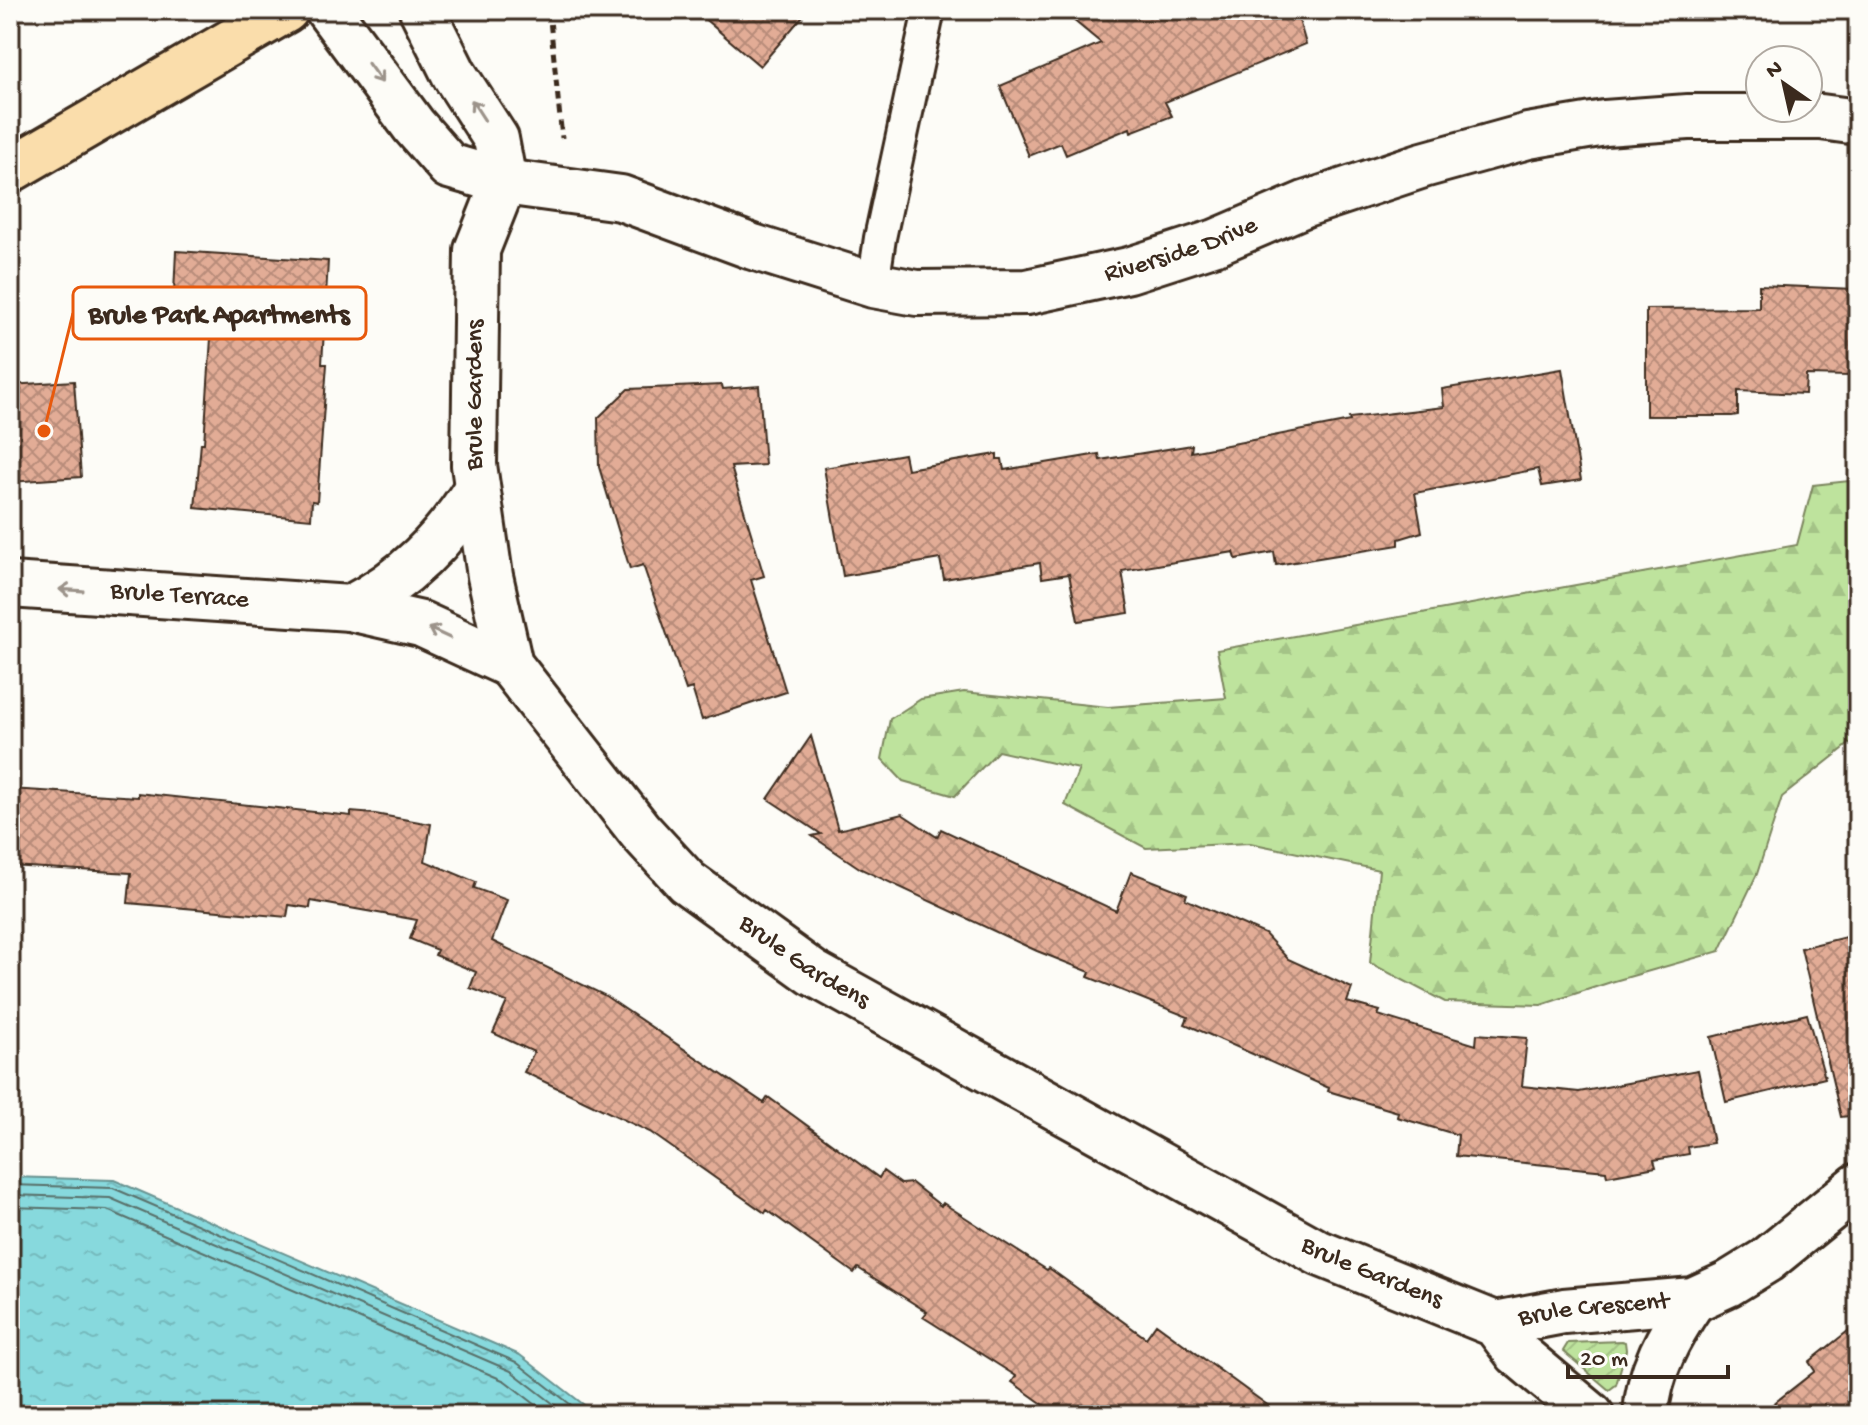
<svg xmlns="http://www.w3.org/2000/svg" width="1868" height="1425" font-family="'Gochi Hand',sans-serif">
	<style>
		.forest { fill: url(#forest-firs); stroke: #7c865e; stroke-width: 2 }
		.garden { fill: url(#garden-furrows); stroke: #7c865e; stroke-width: 2 }
		.water { fill: url(#water-ripples); stroke: #699391; stroke-width: 2 }
		.lines { fill: none; stroke-linecap: round; stroke-linejoin: round }
		.shore { stroke: #59706a; stroke-width: 2 }
		.building { fill: url(#building-cross-hatch); stroke: #3b2a1e; stroke-width: 2 }
		.lane-casing { stroke: #3b2a1e; stroke-width: 36 }
		.street-casing { stroke: #3b2a1e; stroke-width: 50 }
		.primary-casing { stroke: #3b2a1e; stroke-width: 50 }
		.path { stroke: #3b2a1e; stroke-width: 5; stroke-dasharray: 8 6; stroke-linecap: butt }
		.lane { stroke: #fdfcf7; stroke-width: 30 }
		.street { stroke: #fdfcf7; stroke-width: 44 }
		.primary { stroke: #faddab; stroke-width: 44 }
		.oneway { stroke: #9c938a }
		.labels { text-anchor: middle; dominant-baseline: central; stroke-width: 6; stroke-linejoin: round; paint-order: stroke }
		.street-label { font-size: 26px; fill: #3b2a1e; stroke: #fdfcf7 }
		.leader { fill: none; stroke: #e8590c; stroke-width: 3 }
		.callout-dot { fill: #e8590c; stroke: #fdfcf7; stroke-width: 3 }
		.callout { fill: #fdfcf7; stroke: #e8590c; stroke-width: 3 }
		.callout-label { font-size: 28px; text-anchor: middle; font-weight: bold; fill: #3b2a1e }
	</style>
	<defs>
		<pattern id="forest-firs" width="22" height="20" patternUnits="userSpaceOnUse" patternTransform="scale(2)"><rect width="22" height="20" fill="#bee39d"/><path d="M5 1l3.5 6h-7zM16 11l3.5 6h-7z" fill="#a4c387"/></pattern>
		<pattern id="garden-furrows" width="10" height="10" patternUnits="userSpaceOnUse" patternTransform="scale(2)"><rect width="10" height="10" fill="#bee39d"/><path d="M-1 1l2-2M0 10L10 0M9 11l2-2" fill="none" stroke="#a4c387"/></pattern>
		<pattern id="water-ripples" width="26" height="14" patternUnits="userSpaceOnUse" patternTransform="scale(2)"><rect width="26" height="14" fill="#87d9dd"/><path d="M2 4q2-2 4 0t4 0M15 11q2-2 4 0t4 0" fill="none" stroke="#75babd"/></pattern>
		<pattern id="building-cross-hatch" width="8" height="8" patternUnits="userSpaceOnUse" patternTransform="scale(2)"><rect width="8" height="8" fill="#e2ac96"/><path d="M0 0l8 8M0 8l8-8" fill="none" stroke="#b88c7a"/></pattern>
	</defs>
	<rect width="100%" height="100%" fill="#fdfcf7"/>
	<filter id="ink" filterUnits="userSpaceOnUse"><feTurbulence type="fractalNoise" baseFrequency=".0125" numOctaves="2"/><feDisplacementMap in="SourceGraphic" scale="16" xChannelSelector="R" yChannelSelector="G"/><feConvolveMatrix kernelMatrix="1 2 1 2 8 2 1 2 1" color-interpolation-filters="sRGB"/></filter>
	<g filter="url(#ink)">
		<path class="forest" d="M 1858,480 L 1858,737 L 1782,797 L 1757,874 L 1720,951 L 1611,982 L 1541,1005 L 1445,1002 L 1370,963 L 1379,870 L 1250,843 L 1146,848 L 1065,805 L 1079,769 L 998,751 L 955,796 L 903,781 L 882,759 L 890,719 L 921,699 L 964,692 L 1108,707 L 1226,698 L 1217,650 L 1797,545 L 1813,485 Z"/>
		<path class="garden" d="M 1621,1341 L 1625,1342 L 1626,1350 L 1616,1385 L 1609,1390 L 1563,1351 L 1568,1343 Z"/>
		<path class="water" d="M 10,1177 L 114,1180 L 520,1355 L 597,1415 L 10,1415 Z"/>
		<g class="lines">
			<path class="shore" d="M 10,1185 L 113,1188 L 516,1362 L 584,1415
				M 10,1195 L 110,1198 L 511,1371 L 568,1415
				M 10,1207 L 107,1210 L 505,1381 L 549,1415"/>
		</g>
		<path class="building" d="M 694,10 L 808,10 L 760,66 Z
			M 1061,10 L 1296,10 L 1306,44 L 1165,102 L 1172,116 L 1131,132 L 1130,128 L 1066,155 L 1061,143 L 1029,156 L 1000,86 L 1101,43 Z
			M 176,251 L 328,261 L 322,364 L 327,364 L 317,502 L 312,501 L 311,519 L 195,508 L 201,443 L 204,443 L 211,338 L 172,335 Z
			M 1759,285 L 1855,289 L 1850,376 L 1806,375 L 1805,394 L 1738,391 L 1738,415 L 1732,416 L 1646,416 L 1646,309 L 1759,308 Z
			M 1562,369 L 1581,480 L 1542,486 L 1538,469 L 1415,493 L 1422,532 L 1399,539 L 1399,545 L 1276,565 L 1274,552 L 1236,559 L 1234,552 L 1122,571 L 1129,613 L 1078,621 L 1069,574 L 1042,578 L 1040,563 L 944,579 L 940,559 L 843,576 L 824,468 L 904,454 L 907,469 L 997,454 L 997,459 L 1002,459 L 1004,470 L 1099,454 L 1100,460 L 1192,445 L 1191,452 L 1350,421 L 1349,418 L 1444,407 L 1442,389 Z
			M 74,381 L 81,477 L 10,482 L 10,385 Z
			M 722,385 L 723,389 L 759,386 L 765,465 L 731,467 L 764,576 L 751,580 L 786,692 L 702,720 L 692,688 L 686,690 L 643,565 L 630,569 L 599,467 L 598,418 L 628,389 Z
			M 811,736 L 838,830 L 902,814 L 937,837 L 941,829 L 1116,911 L 1131,872 L 1187,894 L 1185,899 L 1265,934 L 1288,959 L 1352,988 L 1347,1002 L 1380,1011 L 1378,1015 L 1476,1045 L 1477,1034 L 1527,1038 L 1522,1086 L 1579,1092 L 1698,1070 L 1713,1143 L 1688,1147 L 1689,1154 L 1654,1160 L 1656,1167 L 1607,1176 L 1606,1171 L 1456,1156 L 1458,1135 L 1397,1117 L 1398,1112 L 1328,1091 L 1329,1088 L 1185,1024 L 1188,1017 L 1088,977 L 1090,972 L 1037,951 L 861,869 L 812,836 L 821,834 L 768,799 Z
			M 10,789 L 138,797 L 138,793 L 351,816 L 351,812 L 375,814 L 431,824 L 425,861 L 476,882 L 474,888 L 507,900 L 492,941 L 604,995 L 764,1103 L 768,1097 L 879,1178 L 883,1171 L 901,1184 L 912,1183 L 941,1206 L 943,1203 L 1047,1270 L 1049,1268 L 1146,1338 L 1156,1324 L 1281,1415 L 1058,1415 L 1012,1382 L 1016,1376 L 923,1317 L 927,1312 L 858,1268 L 854,1273 L 767,1210 L 765,1213 L 650,1132 L 524,1072 L 534,1052 L 493,1033 L 507,1002 L 470,988 L 476,972 L 435,955 L 437,950 L 410,939 L 417,920 L 311,901 L 310,908 L 289,905 L 287,917 L 128,903 L 131,873 L 10,866 Z
			M 1858,934 L 1858,1115 L 1841,1117 L 1801,948 Z
			M 1807,1014 L 1825,1078 L 1726,1102 L 1711,1037 Z
			M 1858,1323 L 1858,1415 L 1759,1415 L 1815,1371 L 1809,1362 Z"/>
		<g class="lines">
			<defs>
				<path id="lane" d="M 873,285 L 880,238 L 929,10"/>
				<g id="street">
					<path id="s1" d="M 328,10 L 414,126 L 449,166 L 504,182 L 621,198 L 753,247 L 873,285 L 917,293 L 1027,292 L 1129,270 L 1216,242 L 1305,204 L 1423,165 L 1528,136 L 1605,123 L 1688,117 L 1821,117 L 1858,122"/>
					<path d="M 422,10 L 454,74 L 496,139 L 504,182"/>
					<path id="s2" d="M 504,182 L 477,250 L 474,465 L 490,576 L 510,665 L 640,831 L 687,882 L 813,973 L 1319,1253 L 1495,1324 L 1517,1353 L 1591,1415"/>
					<path id="s3" d="M 10,585 L 350,608 L 421,624 L 510,665"/>
					<path d="M 350,608 C 405,580 444,541 477,488"/>
					<path id="s4" d="M 1495,1324 L 1564,1311 L 1693,1300 L 1728,1284 L 1767,1260 L 1858,1186"/>
					<path d="M 1646,1415 C 1648,1372 1670,1334 1693,1300"/>
				</g>
				<path id="primary" d="M 10,170 L 286,10"/>
			</defs>
			<use href="#lane" class="lane-casing"/>
			<use href="#street" class="street-casing"/>
			<use href="#primary" class="primary-casing"/>
			<path class="path" d="M 549,10 L 562,138"/>
			<use href="#lane" class="lane"/>
			<use href="#street" class="street"/>
			<use href="#primary" class="primary"/>
		</g>
		<defs><path id="oneway-shaft" d="M-6 0H5M1.5-3L5.5 0L1.5 3" fill="none" stroke-width="1.6" stroke-linecap="round" stroke-linejoin="round" transform="scale(2)"/></defs>
		<g class="oneway">
			<use href="#oneway-shaft" transform="translate(375 73) rotate(54)"/>
			<use href="#oneway-shaft" transform="translate(478 110) rotate(-123)"/>
			<use href="#oneway-shaft" transform="translate(71 590) rotate(-176)"/>
			<use href="#oneway-shaft" transform="translate(439 633) rotate(-155)"/>
		</g>
	</g>
	<g class="labels">
		<g class="street-label">
			<text stroke="none"><textPath href="#s1" startOffset="954">Riverside Drive</textPath></text>
			<text transform="translate(476 395) rotate(-90)">Brule Gardens</text>
			<text stroke="none"><textPath href="#s3" startOffset="170">Brule Terrace</textPath></text>
			<text stroke="none"><textPath href="#s2" startOffset="914">Brule Gardens</textPath></text>
			<text stroke="none"><textPath href="#s2" startOffset="1562">Brule Gardens</textPath></text>
			<text stroke="none"><textPath href="#s4" startOffset="100">Brule Crescent</textPath></text>
		</g>
	</g>
	<path class="leader" d="M44 431L73 313"/>
	<circle class="callout-dot" cx="44" cy="431" r="8"/>
	<rect class="callout" x="73" y="287" width="293" height="52" rx="8"/>
	<g class="callout-label">
		<text x="219" y="322">Brule Park Apartments</text>
	</g>
	<rect width="1868" height="1425" fill="none" stroke="#fdfcf7" stroke-width="40"/>
	<rect x="20" y="20" width="1828" height="1385" fill="none" stroke="#3b2a1e" stroke-width="3" filter="url(#ink)"/>
	<g transform="translate(1784 84) rotate(326)"><circle r="38" fill="#fdfcf7" stroke="#afa8a0" stroke-width="2"/>
	<path d="M0-6L14 30L0 20L-14 30Z" fill="#3b2a1e"/>
	<text y="-12" font-size="22" font-weight="bold" text-anchor="middle" fill="#3b2a1e">N</text>
	</g>
	<path d="M1568 1365v12h160v-12" fill="none" stroke="#3b2a1e" stroke-width="4"/>
	<text x="1580" y="1365" font-size="24" fill="#3b2a1e" stroke="#fdfcf7" stroke-width="6" paint-order="stroke">20 m</text>
</svg>
